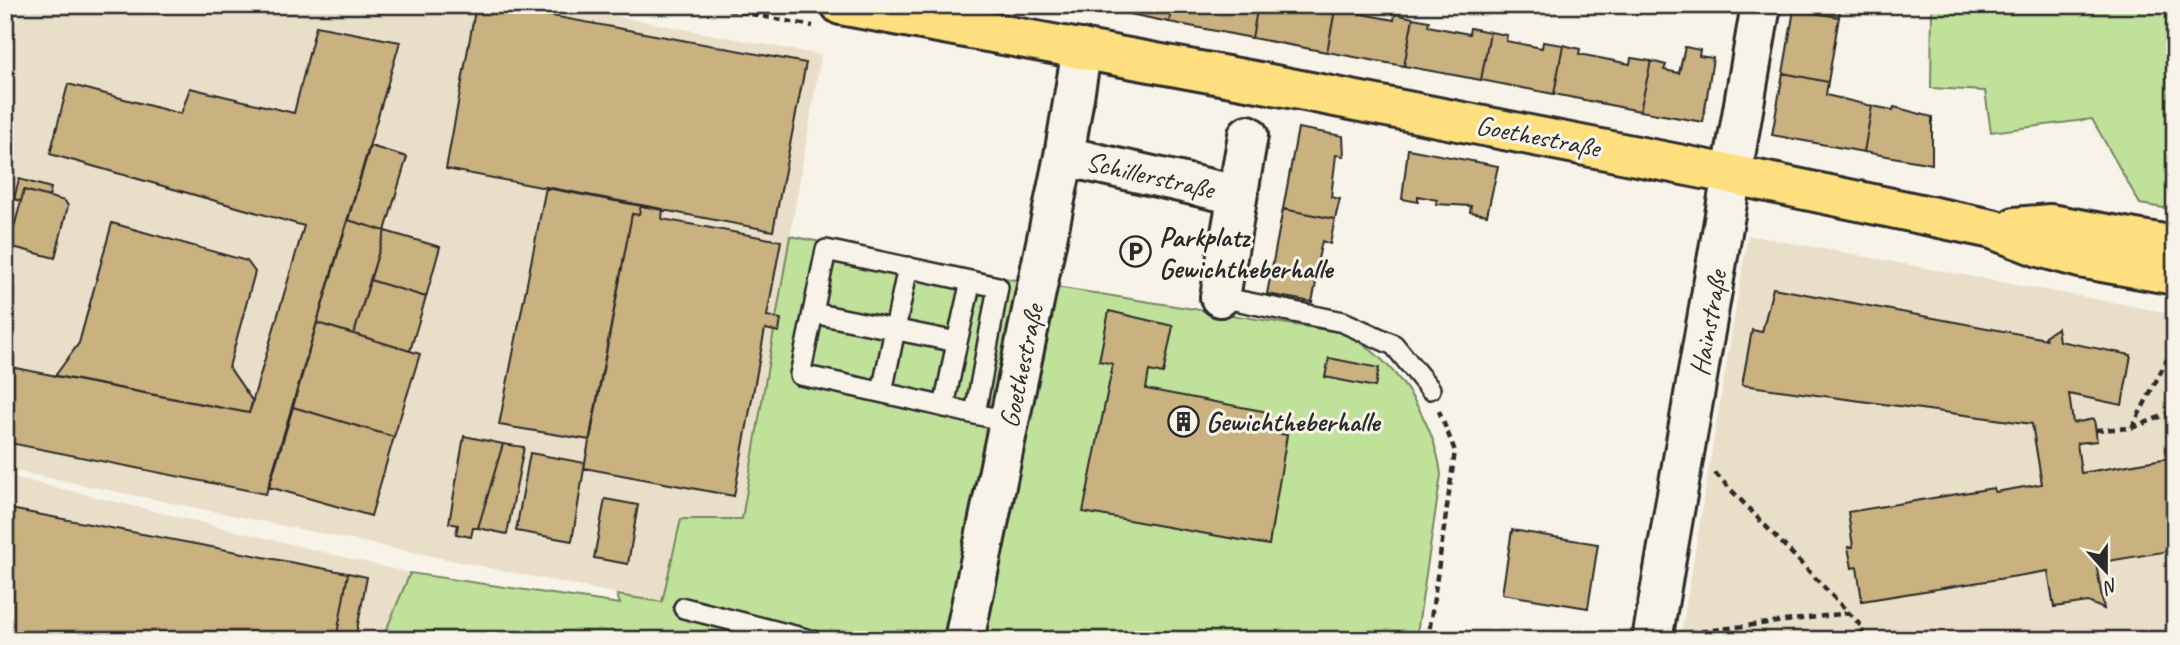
<svg xmlns="http://www.w3.org/2000/svg" width="2180" height="645" font-family="Caveat,sans-serif">
	<style>
		.built { fill: #e9dfc9 }
		.green { fill: #c0e19a; stroke: #768662; stroke-width: 2 }
		.building { fill: #c9b180; stroke: #2b2b2b; stroke-width: 2 }
		.lines { fill: none; stroke-linecap: round; stroke-linejoin: round }
		.service-casing { stroke: #2b2b2b; stroke-width: 24 }
		.minor-casing { stroke: #2b2b2b; stroke-width: 44 }
		.primary-casing { stroke: #2b2b2b; stroke-width: 44 }
		.path { stroke: #2b2b2b; stroke-width: 4.5; stroke-dasharray: 7 5; stroke-linecap: butt }
		.service { stroke: #f7f3e8; stroke-width: 19 }
		.minor { stroke: #f7f3e8; stroke-width: 38 }
		.primary { stroke: #fddf80; stroke-width: 38 }
		.labels { text-anchor: middle; dominant-baseline: central; stroke-width: 6; stroke-linejoin: round; paint-order: stroke }
		.street-label { font-size: 28px; fill: #2b2b2b; stroke: #f7f3e8 }
		.poi-label { font-size: 28px; font-weight: bold; fill: #2b2b2b; stroke: #f7f3e8; text-anchor: start }
	</style>
	<rect width="100%" height="100%" fill="#f7f3e8"/>
	<filter id="ink" filterUnits="userSpaceOnUse"><feTurbulence type="fractalNoise" baseFrequency=".0143" numOctaves="2"/><feDisplacementMap in="SourceGraphic" scale="14" xChannelSelector="R" yChannelSelector="G"/><feConvolveMatrix kernelMatrix="1 2 1 2 8 2 1 2 1" color-interpolation-filters="sRGB"/></filter>
	<g filter="url(#ink)">
		<path class="built" d="M 23,5 L 557,5 L 821,55 L 742,519 L 681,519 L 662,603 L 5,469 L 5,47 Z
			M 1748,235 L 2175,314 L 2175,640 L 1680,640 Z
			M 5,475 L 410,573 L 382,640 L 5,640 Z"/>
		<path class="green" d="M 1932,5 L 2171,5 L 2175,20 L 2175,210 L 2140,204 L 2092,119 L 1991,132 L 1985,91 L 1931,88 Z
			M 790,236 L 1025,282 L 1338,332 C 1390,348 1436,422 1441,475 L 1416,640 L 382,640 L 410,573 L 620,604 L 617,595 L 662,602 L 681,519 L 742,519 Z"/>
		<path class="building" d="M 476,5 L 493,5 L 806,63 L 773,231 L 446,169 Z
			M 1086,5 L 1172,5 L 1169,22 Z
			M 1172,5 L 1258,5 L 1252,38 L 1169,22 Z
			M 1258,5 L 1336,5 L 1327,52 L 1252,38 Z
			M 1336,5 L 1358,7 L 1357,13 L 1394,20 L 1395,14 L 1413,18 L 1404,66 L 1327,52 Z
			M 1794,5 L 1841,5 L 1839,17 L 1794,10 Z
			M 1794,10 L 1839,17 L 1828,82 L 1783,73 Z
			M 1413,18 L 1429,21 L 1428,26 L 1469,34 L 1470,28 L 1490,32 L 1481,80 L 1404,66 Z
			M 316,26 L 400,42 L 266,494 L 5,442 L 5,366 L 249,413 L 304,226 L 50,154 L 68,84 L 181,114 L 190,88 L 294,113 Z
			M 1490,32 L 1507,35 L 1506,41 L 1542,48 L 1543,42 L 1563,45 L 1554,94 L 1481,80 Z
			M 1563,45 L 1580,49 L 1579,54 L 1630,64 L 1631,58 L 1651,61 L 1640,111 L 1554,94 Z
			M 1685,47 L 1700,50 L 1699,56 L 1713,58 L 1703,122 L 1640,111 L 1651,61 L 1666,65 L 1664,70 L 1679,73 Z
			M 1783,73 L 1828,82 L 1826,95 L 1872,106 L 1864,152 L 1772,135 Z
			M 1872,106 L 1893,110 L 1894,107 L 1932,117 L 1932,164 L 1864,152 Z
			M 1298,128 L 1343,136 L 1344,156 L 1336,155 L 1331,197 L 1340,199 L 1335,219 L 1283,209 Z
			M 370,146 L 407,157 L 385,231 L 348,220 Z
			M 1408,149 L 1498,166 L 1487,215 L 1470,212 L 1471,206 L 1436,204 L 1437,200 L 1418,196 L 1418,202 L 1402,199 Z
			M 19,179 L 51,188 L 49,197 L 24,190 L 21,201 L 14,199 Z
			M 546,187 L 641,205 L 639,215 L 632,214 L 590,440 L 499,425 Z
			M 24,190 L 65,201 L 68,206 L 55,258 L 9,246 Z
			M 641,205 L 663,209 L 662,219 L 781,241 L 767,316 L 781,319 L 779,332 L 765,329 L 734,496 L 584,468 L 632,214 L 639,215 Z
			M 1283,209 L 1335,219 L 1330,244 L 1322,241 L 1313,281 L 1316,283 L 1312,302 L 1267,294 Z
			M 348,220 L 385,231 L 354,334 L 317,323 Z
			M 112,223 L 247,261 L 255,272 L 229,367 L 253,402 L 249,413 L 55,376 L 79,343 Z
			M 385,231 L 440,247 L 426,297 L 370,280 Z
			M 370,280 L 426,297 L 410,351 L 354,334 Z
			M 1773,288 L 2046,339 L 2045,336 L 2057,328 L 2059,341 L 2131,355 L 2122,405 L 2069,394 L 2073,423 L 2094,419 L 2097,441 L 2077,443 L 2081,473 L 2175,457 L 2175,550 L 2096,563 L 2104,609 L 2088,602 L 2054,607 L 2048,571 L 1862,601 L 1857,567 L 1852,568 L 1848,547 L 1853,547 L 1848,512 L 1994,488 L 1995,492 L 2042,484 L 2032,424 L 1742,385 L 1752,330 L 1762,332 Z
			M 1109,311 L 1173,326 L 1163,374 L 1149,371 L 1146,389 L 1268,412 L 1264,431 L 1287,435 L 1269,545 L 1083,512 L 1113,364 L 1099,361 Z
			M 317,323 L 420,354 L 394,437 L 293,407 Z
			M 1329,358 L 1379,368 L 1375,387 L 1325,377 Z
			M 293,407 L 394,437 L 371,516 L 269,487 Z
			M 464,436 L 503,444 L 478,528 L 473,528 L 471,537 L 456,534 L 458,525 L 449,523 Z
			M 503,444 L 524,447 L 507,534 L 478,528 Z
			M 530,453 L 585,463 L 572,541 L 516,531 Z
			M 605,499 L 638,505 L 628,564 L 594,558 Z
			M 5,508 L 348,573 L 336,640 L 5,640 Z
			M 1512,530 L 1598,544 L 1588,608 L 1502,594 Z
			M 348,573 L 367,577 L 355,640 L 336,640 Z
			M 648,634 L 677,640 L 647,640 Z"/>
		<g class="lines">
			<defs>
				<path id="service" d="M 1220,297 L 1343,322 L 1394,345 L 1430,389
					M 813,313 L 957,342 L 944,407
					M 957,342 L 971,281
					M 882,392 L 908,267
					M 975,414 L 998,287 L 826,250 L 800,375 C 870,389 940,406 1010,422
					M 684,608 L 810,640"/>
				<path id="minor" d="M 1064,156 L 1237,195
					M 1220,297 L 1248,135
					M 964,640 L 1064,156 L 1082,49
					M 1652,640 L 1761,5"/>
				<path id="primary" d="M 841,5 L 1259,82 L 1734,175 L 1992,229 L 2039,247 L 2080,258 L 2175,275
					M 2015,227 L 2050,224 L 2175,246"/>
			</defs>
			<use href="#service" class="service-casing"/>
			<use href="#minor" class="minor-casing"/>
			<use href="#primary" class="primary-casing"/>
			<path class="path" d="M 704,5 L 813,26
				M 2132,428 L 2175,344
				M 2096,430 L 2132,428 L 2175,411
				M 1715,473 L 1863,628 L 1861,640
				M 1689,633 L 1848,613
				M 1428,640 L 1455,451 L 1439,411"/>
			<use href="#service" class="service"/>
			<use href="#minor" class="minor"/>
			<use href="#primary" class="primary"/>
		</g>
	</g>
	<defs>
		<symbol id="parking-ring" viewBox="-11 -11 22 22"><circle r="9.5" fill="#f7f3e8" stroke="#2b2b2b" stroke-width="1.5"/><path d="M-3.5-5.5H1a3.5 3.5 0 0 1 0 7H-1V5.5H-3.5ZM-1-3.4V-.6H.8a1.4 1.4 0 0 0 0-2.8Z" fill="#2b2b2b"/></symbol>
		<symbol id="building-ring" viewBox="-11 -11 22 22"><circle r="9.5" fill="#f7f3e8" stroke="#2b2b2b" stroke-width="1.5"/><path d="M-4-6H4V6H1V3H-1V6H-4ZM-2.5-4.3h1.7v1.8h-1.7ZM.8-4.3h1.7v1.8H.8ZM-2.5-1h1.7V.8h-1.7ZM.8-1h1.7V.8H.8Z" fill="#2b2b2b"/></symbol>
	</defs>
	<g fill-rule="evenodd">
		<use href="#parking-ring" x="1118" y="234" width="35" height="35"/>
		<use href="#building-ring" x="1166" y="404" width="35" height="35"/>
	</g>
	<g class="labels">
		<g class="street-label">
			<text transform="translate(1538 136) rotate(11)">Goethestraße</text>
			<text transform="translate(1150 175) rotate(13)">Schillerstraße</text>
			<text transform="translate(1708 323) rotate(-80)">Hainstraße</text>
			<text transform="translate(1021 366) rotate(-78)">Goethestraße</text>
		</g>
		<g class="poi-label">
			<text x="1159" y="236">Parkplatz<tspan x="1159" dy="32">Gewichtheberhalle</tspan></text>
			<text x="1206" y="421">Gewichtheberhalle</text>
		</g>
	</g>
	<rect width="2180" height="645" fill="none" stroke="#f7f3e8" stroke-width="28"/>
	<rect x="14" y="14" width="2152" height="617" fill="none" stroke="#2b2b2b" stroke-width="2.5" filter="url(#ink)"/>
	<g transform="translate(2106 571) rotate(159)" stroke="#f7f3e8" stroke-width="5" paint-order="stroke">
	<path d="M0-5L12 26L0 18L-12 26Z" fill="#2b2b2b"/>
	<text y="-10" font-size="19" font-weight="bold" text-anchor="middle" fill="#2b2b2b">N</text>
	</g>
</svg>
